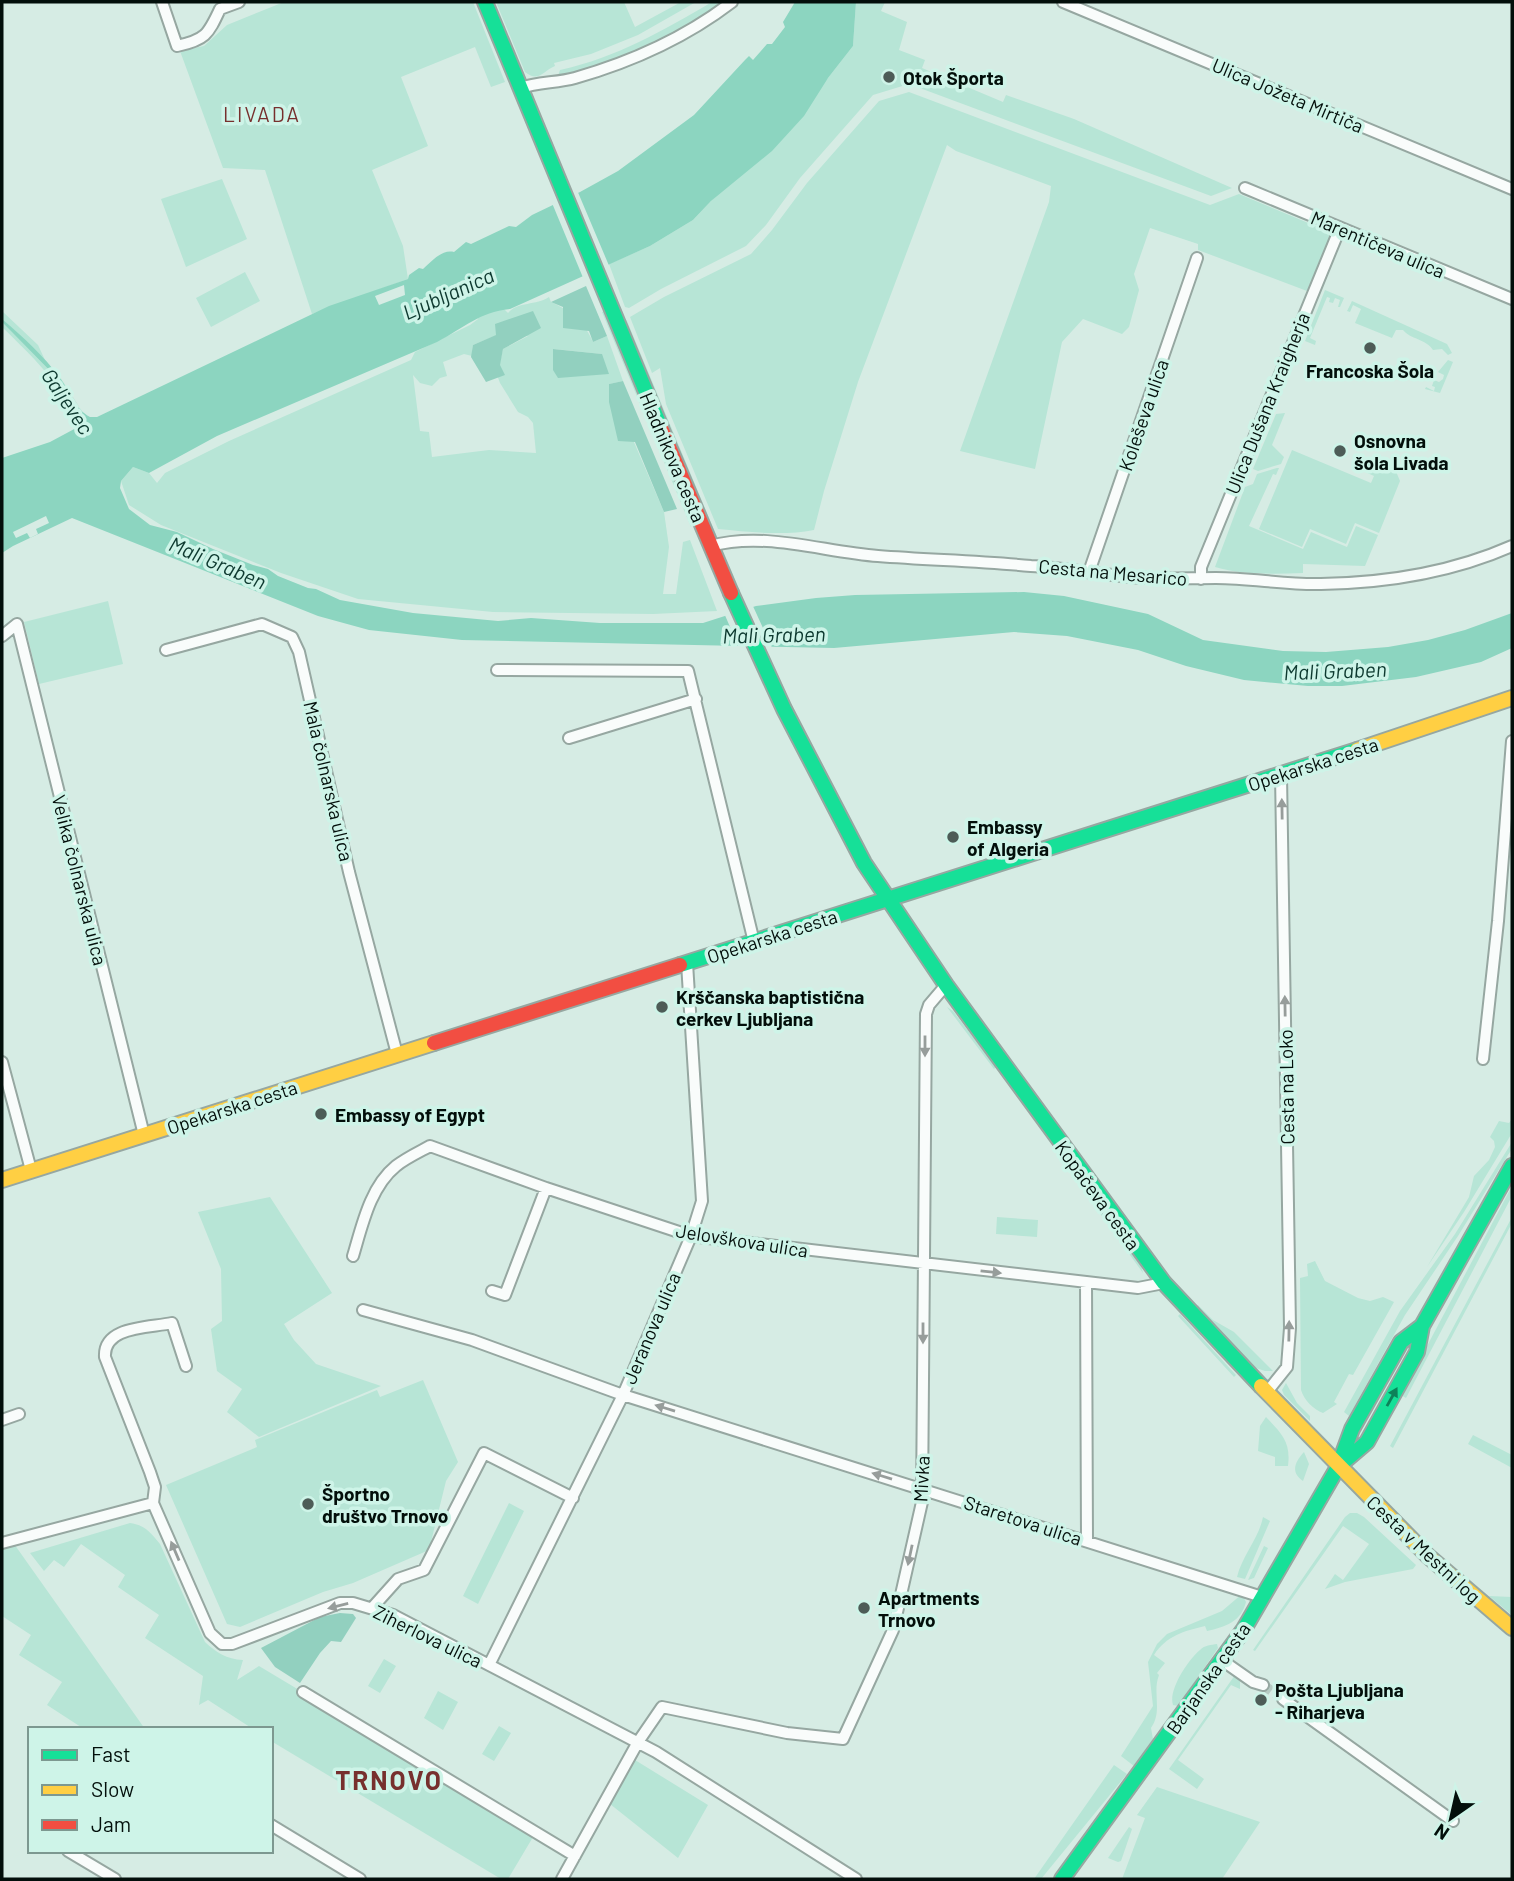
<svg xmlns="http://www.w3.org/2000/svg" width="1514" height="1881" font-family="Barlow,sans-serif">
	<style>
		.green { fill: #b7e5d6; fill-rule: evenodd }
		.forest { fill: #92d0bf }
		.water { fill: #8cd5c0 }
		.pier { fill: #d6ece4 }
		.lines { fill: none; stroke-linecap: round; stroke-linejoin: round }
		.street-tunnel { stroke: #b6cbc3; stroke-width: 10; stroke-dasharray: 10 5; stroke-linecap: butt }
		.street-casing { stroke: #96a7a1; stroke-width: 14 }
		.fast-casing { stroke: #96a7a1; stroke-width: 18 }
		.slow-casing { stroke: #96a7a1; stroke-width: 18 }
		.jam-casing { stroke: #96a7a1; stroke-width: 18 }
		.street { stroke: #f9fcfb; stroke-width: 10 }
		.fast { stroke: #16e098; stroke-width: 14 }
		.slow { stroke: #ffcf43; stroke-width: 14 }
		.jam { stroke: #f24e42; stroke-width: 14 }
		.oneway { fill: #979d9b }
		.oneway2 { fill: #0d8259 }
		.poi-dot { fill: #4d5c57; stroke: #cef4e8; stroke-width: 2.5 }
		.labels { text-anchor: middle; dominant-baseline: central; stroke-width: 7; stroke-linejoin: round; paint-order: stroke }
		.poi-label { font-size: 19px; font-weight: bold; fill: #030f0b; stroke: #cef4e8; text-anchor: start }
		.street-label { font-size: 19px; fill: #030f0b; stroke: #cef4e8 }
		.neighbourhood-label { font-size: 21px; letter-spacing: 2px; fill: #77302e; stroke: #cef4e8 }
		.water-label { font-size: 21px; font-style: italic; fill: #0d392f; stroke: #cef4e8 }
		.district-label { font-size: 26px; font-weight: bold; letter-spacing: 2px; fill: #77302e; stroke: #cef4e8 }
	</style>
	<rect width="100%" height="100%" fill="#d6ece4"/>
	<path class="green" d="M 284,2 L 473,2 L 505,82 L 491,87 L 475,47 L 401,77 L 428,146 L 372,170 L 403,246 L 408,279 L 312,314 L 265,170 L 223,168 L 180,51 L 204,46 L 227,25 Z
		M 496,2 L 624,2 L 635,27 L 681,2 L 696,2 L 638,35 L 591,54 L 554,63 L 555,66 C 543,71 539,83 525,72 Z
		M 712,2 L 725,2 C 678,38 617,68 558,76 L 560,70 C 618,57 662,31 712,2 Z
		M 856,2 L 885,2 L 881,11 L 907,22 L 899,50 L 925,60 L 922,68 L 1003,102 L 1006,95 L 1074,119 L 1232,188 L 1211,196 L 909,84 L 873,95 L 800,178 L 766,225 L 746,246 L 661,289 L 629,308 L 625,307 L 609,264 L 650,246 L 693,220 L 828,78 L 853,46 Z
		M 909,92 L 1210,205 L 1239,194 L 1325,230 L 1330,235 L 1329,238 L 1307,291 L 1198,250 L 1198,244 L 1150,228 L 1134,274 L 1139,290 L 1129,327 L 1122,334 L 1083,319 L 1062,342 L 1035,469 L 960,451 L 1049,202 L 1051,186 L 956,151 L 947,145 L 858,382 L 824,491 L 814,530 C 783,536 749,532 718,529 L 666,404 L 660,368 L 652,373 L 630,317 L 664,297 L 751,254 L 772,230 L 807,183 L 879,101 Z
		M 222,179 L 247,239 L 186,267 L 161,199 Z
		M 245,272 L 260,301 L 211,327 L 196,298 Z
		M 1325,290 L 1344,298 L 1340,307 L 1338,307 L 1340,300 L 1335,298 L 1333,303 L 1329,302 L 1330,298 L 1327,297 L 1310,338 L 1316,341 L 1315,345 L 1305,341 Z
		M 549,297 L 551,302 C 569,310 586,324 593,342 L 607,336 L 623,381 L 609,384 L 664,512 L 669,547 L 663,594 L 676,594 L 683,542 L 690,540 L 717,611 L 653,614 L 493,612 L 358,599 L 281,573 L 161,525 L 129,505 L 121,481 L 133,467 L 149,473 L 157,483 L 165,473 L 229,441 L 411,360 L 415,352 L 470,325 L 478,319 L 477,317 L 493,311 L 504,309 L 508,313 C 518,301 536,306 549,297 ZM 497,335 L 528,336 L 503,349 L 497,375 L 500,383 L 518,412 L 528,417 L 533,423 L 536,453 L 489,450 L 432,457 L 429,432 L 420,431 L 413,375 L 420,383 L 432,386 L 440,378 L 447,376 L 443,362 L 464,354 L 472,356 L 473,345 ZM 554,349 L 602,354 L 553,370 Z
		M 1352,301 L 1447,344 L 1452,353 L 1448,355 L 1442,349 L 1433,350 C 1426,339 1410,339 1403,330 L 1396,330 L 1392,338 L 1355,323 L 1361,309 L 1353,305 L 1350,312 L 1347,311 Z
		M 2,311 L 38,345 L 45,360 L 60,377 L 82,411 L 59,378 L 37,352 L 2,319 Z
		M 604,311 L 692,521 L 691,527 L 602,312 Z
		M 621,314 L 627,321 L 717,537 L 712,533 Z
		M 2,322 L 58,379 L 81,418 L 78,427 L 75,429 L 78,420 C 58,381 33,357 2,327 Z
		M 1448,360 L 1453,362 L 1440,393 L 1425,389 L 1426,387 L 1434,391 L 1435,387 L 1432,386 L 1434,380 L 1439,382 L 1443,379 L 1444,375 L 1438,372 Z
		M 1285,413 L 1272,445 L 1284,457 L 1281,464 L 1258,471 L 1253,469 L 1276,414 Z
		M 1292,450 L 1371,483 L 1374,476 L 1363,471 L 1369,457 L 1395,469 L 1400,481 L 1379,533 L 1355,523 L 1346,544 L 1310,529 L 1302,547 L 1259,529 Z
		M 1277,468 L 1279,468 L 1276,475 L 1273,474 L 1249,526 L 1303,549 L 1311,532 L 1347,547 L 1356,526 L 1378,535 L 1365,566 L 1303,564 L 1303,573 C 1274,574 1242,575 1215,567 L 1245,487 L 1253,484 L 1257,474 Z
		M 108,601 L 123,664 L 39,684 L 24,622 Z
		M 947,1007 L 953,1011 L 996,1067 L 994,1069 Z
		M 1512,1119 L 1512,1133 L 1464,1212 L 1427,1267 L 1469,1197 L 1474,1176 L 1489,1160 L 1495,1147 L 1494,1141 L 1490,1137 L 1499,1121 L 1509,1123 Z
		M 1512,1142 L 1512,1149 L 1508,1155 L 1458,1236 L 1405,1315 L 1349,1416 L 1344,1412 L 1400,1311 L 1455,1234 Z
		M 1075,1174 L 1141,1265 L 1143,1273 L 1073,1176 Z
		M 1512,1186 L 1512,1196 L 1406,1398 L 1401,1395 Z
		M 270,1197 L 332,1293 L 284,1324 L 294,1340 L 316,1364 L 381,1386 L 259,1437 L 227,1412 L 242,1389 L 217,1371 L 211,1329 L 222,1321 L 221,1269 L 198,1212 Z
		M 997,1217 L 1038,1220 L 1037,1237 L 996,1234 Z
		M 1512,1217 L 1512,1223 L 1393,1448 L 1390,1446 Z
		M 1315,1261 L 1325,1281 L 1358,1298 L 1370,1301 L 1383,1297 L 1394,1302 L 1353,1375 L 1349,1374 L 1334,1402 L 1337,1404 L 1323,1413 C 1314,1410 1304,1400 1301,1390 L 1300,1278 L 1308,1276 L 1307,1264 Z
		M 1198,1305 L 1213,1320 L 1234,1332 L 1273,1371 L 1265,1371 L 1256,1368 L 1196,1307 Z
		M 1180,1314 L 1236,1375 L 1234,1377 L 1178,1316 Z
		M 423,1380 L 458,1462 L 446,1481 L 429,1550 L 353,1583 L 323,1592 L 240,1627 L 227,1624 L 166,1485 L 257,1447 L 255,1440 L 377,1390 L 380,1397 Z
		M 1286,1383 L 1297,1403 L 1310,1416 L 1310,1421 L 1284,1395 L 1282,1390 Z
		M 1266,1417 C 1282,1434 1291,1442 1288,1466 L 1275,1466 L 1275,1457 L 1258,1451 L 1260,1426 Z
		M 1473,1435 L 1512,1455 L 1512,1468 L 1468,1444 Z
		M 1304,1452 L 1309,1464 L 1303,1481 C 1290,1472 1295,1462 1304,1452 Z
		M 509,1503 L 524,1511 L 478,1604 L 463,1596 Z
		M 1350,1513 L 1357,1513 L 1364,1517 L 1416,1565 L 1413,1569 L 1345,1582 L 1325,1589 L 1335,1574 L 1343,1580 L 1369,1544 L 1343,1526 L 1255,1651 L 1253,1650 L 1345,1517 Z
		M 1263,1517 L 1270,1521 L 1245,1579 L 1237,1577 C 1242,1556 1259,1538 1263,1517 Z
		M 130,1523 C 145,1525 151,1533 160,1544 L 205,1642 C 217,1653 226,1659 243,1660 L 237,1680 L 259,1666 L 536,1832 L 508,1879 L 501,1879 L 271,1741 L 271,1729 L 253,1729 L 208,1700 L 199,1705 L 203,1676 L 145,1638 L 159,1615 L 118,1587 L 125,1575 L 81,1544 L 64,1567 L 54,1560 L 44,1571 L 30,1553 Z
		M 12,1541 L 145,1729 L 84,1729 L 47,1705 L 62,1682 L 19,1655 L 31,1635 L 2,1616 L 2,1543 Z
		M 1264,1546 L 1268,1548 L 1254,1578 L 1248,1580 Z
		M 1242,1594 L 1246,1602 C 1241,1622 1225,1627 1207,1631 L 1205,1626 C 1184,1631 1166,1636 1154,1655 L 1165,1663 L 1157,1673 L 1159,1675 C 1152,1693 1163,1711 1151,1728 L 1153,1739 L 1134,1766 L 1121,1756 L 1153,1706 L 1148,1662 L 1157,1644 L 1167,1634 L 1222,1611 Z
		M 1489,1596 L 1512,1597 L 1512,1615 Z
		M 1217,1644 L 1218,1648 L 1178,1706 L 1173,1705 C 1168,1690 1188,1660 1200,1650 C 1205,1645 1211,1645 1217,1644 Z
		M 384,1659 L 396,1666 L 380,1693 L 368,1686 Z
		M 1235,1675 L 1240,1679 L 1240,1689 L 1231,1685 L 1178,1760 L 1204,1779 L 1197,1789 L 1169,1769 Z
		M 438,1691 L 458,1702 L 443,1730 L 424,1718 Z
		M 499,1726 L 511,1733 L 494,1761 L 482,1754 Z
		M 635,1760 L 708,1805 L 678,1858 L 610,1804 Z
		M 1114,1765 L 1127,1774 L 1041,1879 L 1034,1879 Z
		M 1157,1787 L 1260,1822 L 1222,1879 L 1122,1879 L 1145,1818 L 1137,1815 Z
		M 1129,1827 L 1132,1829 L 1121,1861 L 1118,1862 L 1108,1858 Z"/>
	<path class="forest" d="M 586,286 L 607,336 L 593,342 L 589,331 L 563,328 L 563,307 L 551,302 Z
		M 533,311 L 541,328 L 503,349 L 500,365 L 505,375 L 486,382 L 471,357 L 473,345 L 496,335 L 495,324 Z
		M 553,349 L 602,354 L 609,374 L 558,378 L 553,370 Z
		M 623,381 L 677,509 L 664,512 L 635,442 L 618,441 L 609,402 L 609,384 Z
		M 340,1613 L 353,1614 L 356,1618 L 341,1642 L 331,1641 L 320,1653 L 300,1683 L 275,1667 L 261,1648 L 320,1617 Z"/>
	<path class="water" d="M 795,2 L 856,2 L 853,46 L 828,78 L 804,116 L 772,151 L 711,201 L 693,220 L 650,246 L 510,309 C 479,312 464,328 437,342 L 217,436 L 149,473 L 133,467 L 121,481 L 120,488 L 129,509 L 150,525 L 177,532 L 213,549 L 253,565 L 268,569 L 278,576 L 308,588 L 316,589 L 340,600 L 413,613 L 498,621 L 531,618 L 600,623 L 703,623 L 756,606 L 816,598 L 855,595 L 1024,592 L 1064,596 L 1148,614 L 1203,640 L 1283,651 L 1326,652 L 1388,647 L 1428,640 L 1465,630 L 1512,613 L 1512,648 L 1481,662 L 1416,677 L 1342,686 L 1308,686 L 1244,680 L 1186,666 L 1138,650 L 1067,636 L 1014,632 L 834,648 L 462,640 L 369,630 L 318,616 L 72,518 L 13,546 L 2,553 L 2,458 L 50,442 L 78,427 L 81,418 L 58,379 L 2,322 L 2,319 C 23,337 44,356 60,378 C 70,392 75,409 90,417 L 97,417 L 329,306 L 408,279 L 409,275 L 419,268 L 423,269 C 432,261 442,249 454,252 L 466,242 L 471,244 L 509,226 L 516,227 L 532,215 L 580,192 L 618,171 L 694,115 L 745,60 L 749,56 L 753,60 L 767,44 L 772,44 L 785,27 L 783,22 Z"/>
	<path class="pier" d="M 577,190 L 610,268 L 584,280 L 552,203 Z
		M 404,285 L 405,295 L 379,305 L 375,296 Z
		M 46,516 L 49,523 L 36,529 L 38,534 L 30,538 L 27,533 L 16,538 L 13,532 Z
		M 752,604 L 773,650 L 740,650 L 724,613 Z"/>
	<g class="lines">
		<path class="street-tunnel" d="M 1263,1685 L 1283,1699"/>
		<defs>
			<path id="street" d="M 162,2 L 177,46 C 205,40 208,35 220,9 L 239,2
				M 1063,2 L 1512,189
				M 521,88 C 537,82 557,83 575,78 C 631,62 685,38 732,2
				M 1245,188 L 1512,299
				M 710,546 C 765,531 823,552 878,556 C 929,560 980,561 1031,566 C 1061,568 1091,573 1121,576 C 1152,580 1184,578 1216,578 C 1251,578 1286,585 1321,584 C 1386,583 1453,572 1512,546
				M 1089,572 L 1197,258
				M 1201,579 L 1201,567 L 1340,228
				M 2,636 L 17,624 L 144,1135
				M 166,650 L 262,624 L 292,637 L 299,652 L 349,872 L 397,1054
				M 497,670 L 688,671 L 754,942
				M 569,738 L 696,699
				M 1483,1059 L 1498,921 L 1512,741
				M 2,1062 L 31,1170
				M 353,1256 C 362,1226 370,1187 396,1166 C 406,1158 419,1152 430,1146 L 546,1188 L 691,1236 L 1138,1288 L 1164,1283
				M 1086,1282 L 1087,1541
				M 492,1291 L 505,1295 L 546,1188
				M 363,1310 L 472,1340 L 623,1395 L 1262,1597
				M 1267,1392 L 1287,1367 L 1290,1328 L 1281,775
				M 2,1420 L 19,1414
				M 153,1503 L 155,1487 L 150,1472 L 105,1357 C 103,1326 148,1328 172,1323 L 186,1366
				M 2,1543 L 153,1503 L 210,1633 L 222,1644 L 232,1644 L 340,1603 L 353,1603 L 393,1615 L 656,1752 L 856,1879
				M 372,1608 L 398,1579 L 424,1570 L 484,1453 L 573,1498
				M 1223,1661 L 1253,1682 L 1263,1685
				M 489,1665 L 623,1395 L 691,1236 L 702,1201 L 687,963
				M 303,1692 L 575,1856
				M 1283,1699 L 1453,1821
				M 271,1825 L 360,1879
				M 68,1851 L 115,1879
				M 562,1879 L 638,1742 L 662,1707 L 787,1733 L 843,1739 L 893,1630 L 922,1502 L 926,1014 L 929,1005 L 946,985"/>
			<path id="fast" d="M 485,2 L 661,428
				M 731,593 L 784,709 L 864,863 L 946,985 L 1164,1283 L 1261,1386
				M 680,965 L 1357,750
				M 1340,1465 L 1367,1442 L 1417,1352 L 1422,1326 L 1512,1166
				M 1062,1879 L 1244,1629 L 1338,1467 L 1352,1429 L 1401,1342 L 1422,1326"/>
			<path id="slow" d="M 1357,750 L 1512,698
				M 2,1180 L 434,1043
				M 1261,1386 L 1428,1556 L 1512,1628"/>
			<path id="jam" d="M 661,428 L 731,593
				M 434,1043 L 680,965"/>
		</defs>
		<use href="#street" class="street-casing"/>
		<use href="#fast" class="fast-casing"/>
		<use href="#slow" class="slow-casing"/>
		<use href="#jam" class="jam-casing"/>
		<use href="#street" class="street"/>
		<use href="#fast" class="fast"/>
		<use href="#slow" class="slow"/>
		<use href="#jam" class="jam"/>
	</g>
	<defs><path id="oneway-solid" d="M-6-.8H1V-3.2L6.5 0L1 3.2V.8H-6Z" transform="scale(1.75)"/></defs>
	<g class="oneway">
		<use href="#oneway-solid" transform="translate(1282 809) rotate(-91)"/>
		<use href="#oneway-solid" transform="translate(1285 1006) rotate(-91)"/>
		<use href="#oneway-solid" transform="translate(925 1046) rotate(90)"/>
		<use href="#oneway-solid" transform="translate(991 1272) rotate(6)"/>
		<use href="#oneway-solid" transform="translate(1289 1331) rotate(-89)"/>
		<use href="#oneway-solid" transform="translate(923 1333) rotate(90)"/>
		<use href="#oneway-solid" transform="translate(665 1408) rotate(-163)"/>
		<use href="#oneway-solid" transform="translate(882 1476) rotate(-163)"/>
		<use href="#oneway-solid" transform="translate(175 1551) rotate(-113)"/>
		<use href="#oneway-solid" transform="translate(910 1555) rotate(102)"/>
		<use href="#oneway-solid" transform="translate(338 1606) rotate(166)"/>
	</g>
	<use class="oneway2" href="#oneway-solid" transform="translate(1392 1397) rotate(-61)"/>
	<g class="poi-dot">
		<circle cx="889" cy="77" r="7"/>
		<circle cx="1370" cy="348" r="7"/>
		<circle cx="1340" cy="451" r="7"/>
		<circle cx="953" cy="837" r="7"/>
		<circle cx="662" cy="1007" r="7"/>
		<circle cx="321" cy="1114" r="7"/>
		<circle cx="308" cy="1504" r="7"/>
		<circle cx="864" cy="1608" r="7"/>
		<circle cx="1261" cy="1700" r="7"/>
	</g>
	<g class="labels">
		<g class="poi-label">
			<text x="903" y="77">Otok Športa</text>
			<text x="1370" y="370" text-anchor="middle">Francoska Šola</text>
			<text x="1354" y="440">Osnovna<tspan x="1354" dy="22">šola Livada</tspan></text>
			<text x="967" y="826">Embassy<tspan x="967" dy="22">of Algeria</tspan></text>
			<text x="676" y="996">Krščanska baptistična<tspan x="676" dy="22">cerkev Ljubljana</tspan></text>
			<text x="335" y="1114">Embassy of Egypt</text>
			<text x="322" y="1493">Športno<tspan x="322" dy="22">društvo Trnovo</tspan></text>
			<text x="878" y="1597">Apartments<tspan x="878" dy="22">Trnovo</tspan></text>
			<text x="1275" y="1689">Pošta Ljubljana<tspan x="1275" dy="22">- Riharjeva</tspan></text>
		</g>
		<g class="street-label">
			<text transform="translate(1288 95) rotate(23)">Ulica Jožeta Mirtiča</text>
			<text transform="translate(1378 244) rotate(23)">Marentičeva ulica</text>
			<text transform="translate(1267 403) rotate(-68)">Ulica Dušana Kraigherja</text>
			<text transform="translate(1143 415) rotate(-71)">Koleševa ulica</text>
			<text transform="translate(673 457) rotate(67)">Hladnikova cesta</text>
			<text transform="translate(1113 572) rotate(5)">Cesta na Mesarico</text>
			<text transform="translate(1313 764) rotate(-18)">Opekarska cesta</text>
			<text transform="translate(329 781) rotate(77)">Mala čolnarska ulica</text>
			<text transform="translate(80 880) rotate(76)">Velika čolnarska ulica</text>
			<text transform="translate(772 936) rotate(-18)">Opekarska cesta</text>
			<text transform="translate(1286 1087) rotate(-91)">Cesta na Loko</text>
			<text transform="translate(232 1107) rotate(-18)">Opekarska cesta</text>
			<text transform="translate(1098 1195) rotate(54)">Kopačeva cesta</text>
			<text transform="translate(742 1240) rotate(9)">Jelovškova ulica</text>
			<text transform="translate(651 1328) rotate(-67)">Jeranova ulica</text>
			<text transform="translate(921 1479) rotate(-87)">Mivka</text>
			<text transform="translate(1023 1520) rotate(18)">Staretova ulica</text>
			<text transform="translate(1424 1549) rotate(43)">Cesta v Mestni log</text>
			<text transform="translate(428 1636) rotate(26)">Ziherlova ulica</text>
			<text transform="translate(1208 1678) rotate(-55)">Barjanska cesta</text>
		</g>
		<g class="neighbourhood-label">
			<text x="262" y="113">LIVADA</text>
		</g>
		<g class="water-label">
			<text transform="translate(448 293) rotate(-24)">Ljubljanica</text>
			<text transform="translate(68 401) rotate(56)">Galjevec</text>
			<text transform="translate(218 562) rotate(23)">Mali Graben</text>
			<text transform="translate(774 634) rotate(-1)">Mali Graben</text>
			<text transform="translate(1335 670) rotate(-2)">Mali Graben</text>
		</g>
		<g class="district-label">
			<text x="389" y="1779">TRNOVO</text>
		</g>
	</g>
	<rect width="1514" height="1881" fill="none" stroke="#030f0b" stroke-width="7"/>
	<rect x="28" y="1727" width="245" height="126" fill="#cef4e8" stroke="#7d9890" stroke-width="2"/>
	<rect x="42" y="1750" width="35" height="10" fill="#16e098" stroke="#7d9890" stroke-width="2"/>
	<text x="91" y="1762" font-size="21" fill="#030f0b">Fast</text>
	<rect x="42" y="1785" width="35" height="10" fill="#ffcf43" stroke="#7d9890" stroke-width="2"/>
	<text x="91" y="1797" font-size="21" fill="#030f0b">Slow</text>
	<rect x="42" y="1820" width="35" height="10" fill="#f24e42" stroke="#7d9890" stroke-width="2"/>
	<text x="91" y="1832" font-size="21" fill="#030f0b">Jam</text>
	<g transform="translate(1451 1818) rotate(214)" stroke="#cef4e8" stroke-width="5" paint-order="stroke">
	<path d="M0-5L12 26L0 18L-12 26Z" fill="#030f0b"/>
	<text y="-10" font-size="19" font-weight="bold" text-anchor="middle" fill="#030f0b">N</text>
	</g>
</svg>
